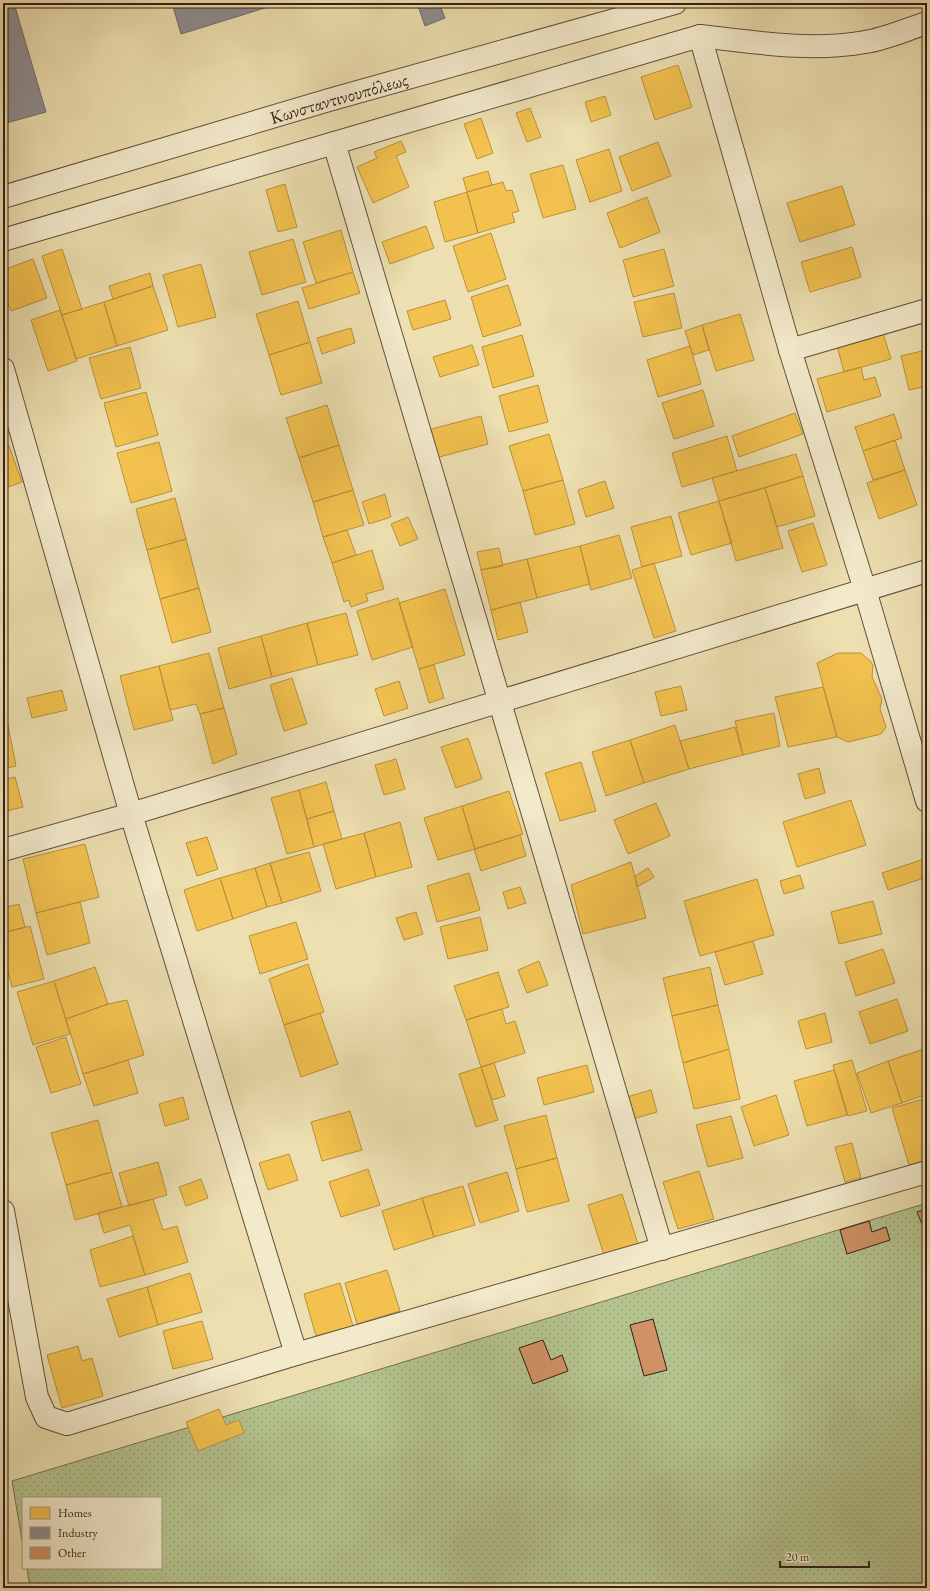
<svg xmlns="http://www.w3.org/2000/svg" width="930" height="1591" font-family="'EB Garamond',serif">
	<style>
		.green { fill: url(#green-dots); stroke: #747152 }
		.homes { fill: #f2c14e; stroke: #b9903d }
		.industry { fill: #8d8d92; stroke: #726c6c }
		.building { fill: #ce9264; stroke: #341f15 }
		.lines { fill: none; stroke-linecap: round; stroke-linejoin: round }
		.street-casing { stroke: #624f3c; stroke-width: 24 }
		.street { stroke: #f3eacc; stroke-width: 22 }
		.labels { text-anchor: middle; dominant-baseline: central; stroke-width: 4; stroke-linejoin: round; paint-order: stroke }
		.street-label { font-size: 18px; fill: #341f15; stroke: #f3eacc }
	</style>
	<defs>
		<pattern id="green-dots" width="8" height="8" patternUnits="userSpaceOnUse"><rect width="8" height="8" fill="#b4c38e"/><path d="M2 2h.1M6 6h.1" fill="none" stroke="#9ba77a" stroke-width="1.8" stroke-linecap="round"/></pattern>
	</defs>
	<rect width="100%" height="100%" fill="#eddfb0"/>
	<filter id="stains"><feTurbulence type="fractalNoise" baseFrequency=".005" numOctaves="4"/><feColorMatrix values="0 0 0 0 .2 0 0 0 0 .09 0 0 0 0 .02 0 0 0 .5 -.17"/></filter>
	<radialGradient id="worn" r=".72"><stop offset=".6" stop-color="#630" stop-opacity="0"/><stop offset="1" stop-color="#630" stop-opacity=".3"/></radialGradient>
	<path class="green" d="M 927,1203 L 927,1588 L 30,1588 L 27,1568 L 161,1568 L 161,1498 L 23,1498 L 23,1546 L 12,1481 Z"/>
	<path class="homes" d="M 678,65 L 692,107 L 655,120 L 641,77 Z
		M 605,96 L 611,115 L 591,122 L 585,102 Z
		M 530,108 L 541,137 L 527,142 L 516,113 Z
		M 481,118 L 493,153 L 477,159 L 464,124 Z
		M 401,141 L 406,152 L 396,156 L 409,187 L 373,203 L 357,167 L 377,158 L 374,152 Z
		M 658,142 L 671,176 L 632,191 L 619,157 Z
		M 609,149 L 622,191 L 590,202 L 576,160 Z
		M 563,165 L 576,209 L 543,218 L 530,174 Z
		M 488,171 L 492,185 L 467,192 L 463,178 Z
		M 503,182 L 506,191 L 512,190 L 519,211 L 512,213 L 515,222 L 478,233 L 467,192 Z
		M 285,184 L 297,227 L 278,232 L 266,190 Z
		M 842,186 L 855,225 L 800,242 L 787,203 Z
		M 467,192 L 478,233 L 445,242 L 434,202 Z
		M 647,197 L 660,232 L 620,248 L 607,213 Z
		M 426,226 L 434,248 L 390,264 L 382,242 Z
		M 341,230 L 353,272 L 316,283 L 303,242 Z
		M 491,233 L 506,279 L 468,292 L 453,246 Z
		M 293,239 L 306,282 L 262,295 L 249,252 Z
		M 852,247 L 861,277 L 810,292 L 801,262 Z
		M 62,249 L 82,309 L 62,315 L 42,256 Z
		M 664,249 L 674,286 L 633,297 L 623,260 Z
		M 33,259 L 47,298 L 11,311 L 3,291 L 3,270 Z
		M 201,264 L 216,317 L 178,327 L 163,275 Z
		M 353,272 L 360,293 L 309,309 L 302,288 Z
		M 150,273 L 153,286 L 113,299 L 109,286 Z
		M 508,285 L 521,325 L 483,337 L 471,297 Z
		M 153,286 L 168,330 L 117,346 L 104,302 Z
		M 674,293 L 682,328 L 643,337 L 634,302 Z
		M 445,300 L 451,319 L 413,330 L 407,311 Z
		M 298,301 L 310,342 L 269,355 L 256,314 Z
		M 104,302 L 117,346 L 76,359 L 62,315 Z
		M 60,310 L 77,361 L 48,371 L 31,320 Z
		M 740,314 L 754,360 L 716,371 L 702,325 Z
		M 702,325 L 709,350 L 693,355 L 685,331 Z
		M 351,328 L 355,343 L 322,354 L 317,338 Z
		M 883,333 L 891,359 L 844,372 L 837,346 Z
		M 522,335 L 534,376 L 493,388 L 482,347 Z
		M 310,342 L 322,383 L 281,395 L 269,355 Z
		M 472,345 L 479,365 L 440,377 L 433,357 Z
		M 690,346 L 701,384 L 658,397 L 647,360 Z
		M 130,347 L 141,388 L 101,399 L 89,358 Z
		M 922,351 L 927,370 L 927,386 L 909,390 L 901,356 Z
		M 861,367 L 864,380 L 875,377 L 881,396 L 827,412 L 817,379 Z
		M 538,385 L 548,422 L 509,432 L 499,396 Z
		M 703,390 L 714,426 L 674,439 L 662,403 Z
		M 146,392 L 158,435 L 116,447 L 104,403 Z
		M 327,405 L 339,445 L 299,458 L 286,418 Z
		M 795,413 L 803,434 L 739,457 L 732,436 Z
		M 894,414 L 902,438 L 863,451 L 855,427 Z
		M 481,416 L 488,444 L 432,459 L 424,431 Z
		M 549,434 L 563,480 L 523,491 L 509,446 Z
		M 727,436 L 737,471 L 682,487 L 672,453 Z
		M 895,440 L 905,470 L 873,480 L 863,451 Z
		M 159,442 L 172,491 L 131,503 L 117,453 Z
		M 339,445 L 353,490 L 313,502 L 299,458 Z
		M 9,446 L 22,482 L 3,489 L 3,449 Z
		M 796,454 L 803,476 L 719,501 L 712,478 Z
		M 927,460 L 927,483 L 922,461 Z
		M 905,470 L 917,505 L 879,519 L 867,483 Z
		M 803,476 L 815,516 L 777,527 L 765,488 Z
		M 563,480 L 575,524 L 535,535 L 523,491 Z
		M 605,481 L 614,508 L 586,517 L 578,490 Z
		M 765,488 L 783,548 L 736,561 L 719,501 Z
		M 353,490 L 364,525 L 323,537 L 313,502 Z
		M 385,494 L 391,517 L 369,524 L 362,502 Z
		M 175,498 L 186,539 L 147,550 L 136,509 Z
		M 719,501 L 732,543 L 691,555 L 678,513 Z
		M 671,516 L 682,556 L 642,567 L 631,527 Z
		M 408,517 L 418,539 L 400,546 L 391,524 Z
		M 813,523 L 827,565 L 802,572 L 788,531 Z
		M 347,530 L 356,555 L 332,563 L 323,537 Z
		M 619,535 L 632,578 L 591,590 L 580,546 Z
		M 186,539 L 199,588 L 160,599 L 147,550 Z
		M 580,546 L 590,584 L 537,598 L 527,559 Z
		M 499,548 L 503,566 L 481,570 L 477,552 Z
		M 372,550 L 384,589 L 366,594 L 368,601 L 351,607 L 349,600 L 344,602 L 332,563 Z
		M 527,559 L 537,598 L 491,610 L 481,570 Z
		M 654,563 L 676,631 L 654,638 L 632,570 Z
		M 199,588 L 211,632 L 172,643 L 160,599 Z
		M 445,589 L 465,655 L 419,669 L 399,603 Z
		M 398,598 L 413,647 L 372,660 L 357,611 Z
		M 520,602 L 528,632 L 498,640 L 491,610 Z
		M 346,613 L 358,655 L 318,665 L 307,623 Z
		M 307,623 L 318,665 L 272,677 L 261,636 Z
		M 261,636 L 272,677 L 229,689 L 218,648 Z
		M 209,653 L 224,708 L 200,714 L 196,704 L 170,710 L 159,666 Z
		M 838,653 L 861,653 L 870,661 L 873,665 L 872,677 L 882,699 L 880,709 L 886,727 L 881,734 L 848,742 L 837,737 L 817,663 Z
		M 434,665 L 444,698 L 429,703 L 419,669 Z
		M 159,666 L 173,720 L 134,730 L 120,676 Z
		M 292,678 L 307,724 L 284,731 L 270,685 Z
		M 399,681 L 408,708 L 384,716 L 375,689 Z
		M 681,686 L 687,710 L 661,716 L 655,692 Z
		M 823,687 L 837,737 L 788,747 L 775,697 Z
		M 62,690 L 67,710 L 32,718 L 27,698 Z
		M 224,708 L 237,754 L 213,764 L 200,714 Z
		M 774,713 L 780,746 L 743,755 L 735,721 Z
		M 7,720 L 16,766 L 3,769 L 3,721 Z
		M 675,725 L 689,769 L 644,783 L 630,740 Z
		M 735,727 L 743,755 L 689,769 L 680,741 Z
		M 468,738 L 482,779 L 456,788 L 441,747 Z
		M 630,740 L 644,783 L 606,796 L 592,752 Z
		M 396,759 L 405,789 L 384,795 L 375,765 Z
		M 581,762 L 596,811 L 560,821 L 545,773 Z
		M 819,768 L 825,793 L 805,799 L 798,774 Z
		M 15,777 L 23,807 L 3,812 L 3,780 Z
		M 326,782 L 334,811 L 307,819 L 299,790 Z
		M 299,790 L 314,847 L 287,854 L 271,798 Z
		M 509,791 L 523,834 L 475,849 L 462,806 Z
		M 851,800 L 866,845 L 797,867 L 783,822 Z
		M 656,803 L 670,836 L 628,854 L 614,820 Z
		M 462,806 L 475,849 L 438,860 L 424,818 Z
		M 334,811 L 342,839 L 314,847 L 307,819 Z
		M 400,822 L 412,867 L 376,877 L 364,833 Z
		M 364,833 L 376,877 L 336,889 L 323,844 Z
		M 520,835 L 526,856 L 481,871 L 474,849 Z
		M 207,837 L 218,869 L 197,876 L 186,843 Z
		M 85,844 L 99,897 L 36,913 L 23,859 Z
		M 309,852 L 321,891 L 282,903 L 270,863 Z
		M 927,858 L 927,877 L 888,890 L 882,873 Z
		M 631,862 L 646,918 L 583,934 L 571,885 Z
		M 270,863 L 282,903 L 267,907 L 255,868 Z
		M 255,868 L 267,907 L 233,919 L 220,878 Z
		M 648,868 L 654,877 L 637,887 L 635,876 Z
		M 469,873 L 480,910 L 437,922 L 427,886 Z
		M 800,875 L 804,888 L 784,894 L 780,881 Z
		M 220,878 L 233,919 L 197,931 L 184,890 Z
		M 757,879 L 774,935 L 700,956 L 684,901 Z
		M 520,887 L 526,903 L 508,909 L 503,892 Z
		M 873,901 L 882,934 L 839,944 L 831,912 Z
		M 80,902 L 90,943 L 47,955 L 36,913 Z
		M 19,904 L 25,927 L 3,933 L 3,908 Z
		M 416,912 L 423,934 L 404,940 L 396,918 Z
		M 480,917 L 488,950 L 448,959 L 440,927 Z
		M 296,922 L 308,959 L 260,974 L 249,936 Z
		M 30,926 L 44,979 L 12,987 L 3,952 L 3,933 Z
		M 753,941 L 763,974 L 725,985 L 715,952 Z
		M 883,949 L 895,983 L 856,996 L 845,962 Z
		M 539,961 L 548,985 L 527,993 L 518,970 Z
		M 308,964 L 324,1012 L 284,1025 L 269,979 Z
		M 95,967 L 108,1004 L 66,1019 L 54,981 Z
		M 710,967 L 718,1005 L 672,1016 L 663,978 Z
		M 498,972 L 509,1007 L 466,1020 L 454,986 Z
		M 54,981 L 70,1034 L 33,1045 L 17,992 Z
		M 897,999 L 908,1031 L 870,1044 L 859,1012 Z
		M 127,1000 L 144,1055 L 83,1074 L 66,1019 L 108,1004 Z
		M 718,1005 L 729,1049 L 683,1063 L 672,1016 Z
		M 502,1009 L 506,1024 L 515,1021 L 525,1053 L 481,1067 L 466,1020 Z
		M 320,1013 L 338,1064 L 301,1077 L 284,1025 Z
		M 825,1013 L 832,1042 L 806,1049 L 798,1021 Z
		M 66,1037 L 81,1084 L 51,1093 L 36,1047 Z
		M 927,1048 L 927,1094 L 902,1103 L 888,1061 Z
		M 729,1049 L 740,1099 L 694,1109 L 683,1063 Z
		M 128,1060 L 138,1093 L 94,1106 L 83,1074 Z
		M 852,1060 L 867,1111 L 848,1116 L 833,1065 Z
		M 888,1061 L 902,1103 L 871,1113 L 857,1073 Z
		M 494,1063 L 505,1096 L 492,1100 L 481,1067 Z
		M 587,1065 L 594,1092 L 544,1105 L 537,1078 Z
		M 481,1067 L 498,1120 L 476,1127 L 459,1074 Z
		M 834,1070 L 847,1115 L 807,1126 L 794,1081 Z
		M 651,1090 L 657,1112 L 633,1119 L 627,1097 Z
		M 776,1095 L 789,1135 L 754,1146 L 741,1107 Z
		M 183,1097 L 189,1119 L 165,1126 L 159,1104 Z
		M 927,1098 L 927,1160 L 909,1165 L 892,1108 Z
		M 350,1111 L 362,1150 L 322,1161 L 311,1122 Z
		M 546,1115 L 557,1158 L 516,1169 L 504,1126 Z
		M 731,1116 L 743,1158 L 708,1167 L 696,1125 Z
		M 98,1120 L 112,1172 L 66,1185 L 51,1133 Z
		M 852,1143 L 861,1178 L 845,1182 L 835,1147 Z
		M 289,1154 L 298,1180 L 268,1190 L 259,1163 Z
		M 557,1158 L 569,1201 L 527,1212 L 516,1169 Z
		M 158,1162 L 167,1195 L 129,1206 L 119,1173 Z
		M 368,1169 L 380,1205 L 341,1217 L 329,1182 Z
		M 699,1171 L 714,1219 L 678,1229 L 663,1182 Z
		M 112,1172 L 122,1207 L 75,1220 L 66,1185 Z
		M 507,1172 L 519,1211 L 480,1223 L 468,1184 Z
		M 201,1179 L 208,1198 L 186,1206 L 179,1187 Z
		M 463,1186 L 475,1225 L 434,1237 L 422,1198 Z
		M 622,1194 L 638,1244 L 604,1255 L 588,1205 Z
		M 422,1198 L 434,1237 L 394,1250 L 382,1211 Z
		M 153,1199 L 163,1230 L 177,1226 L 188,1262 L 145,1275 L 130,1225 L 104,1233 L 98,1213 Z
		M 133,1236 L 145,1275 L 100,1287 L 90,1250 Z
		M 387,1270 L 400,1311 L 357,1324 L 345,1283 Z
		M 190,1273 L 202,1312 L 158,1325 L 147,1287 Z
		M 340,1283 L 353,1326 L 316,1336 L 304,1294 Z
		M 147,1287 L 158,1325 L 119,1337 L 107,1299 Z
		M 202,1321 L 213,1359 L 173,1369 L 163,1331 Z
		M 78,1346 L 82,1361 L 92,1358 L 103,1396 L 62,1408 L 47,1355 Z
		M 219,1409 L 226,1425 L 239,1420 L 244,1433 L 198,1451 L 186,1422 Z"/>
	<path class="industry" d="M 3,3 L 14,3 L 46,112 L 3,124 Z
		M 172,3 L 267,3 L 268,7 L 181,34 Z
		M 417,3 L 439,3 L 445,18 L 425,26 Z"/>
	<path class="building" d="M 927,1209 L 927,1223 L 922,1224 L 917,1212 Z
		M 869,1221 L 872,1232 L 886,1227 L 890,1240 L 847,1254 L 840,1230 Z
		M 653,1319 L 667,1370 L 644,1376 L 630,1325 Z
		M 543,1340 L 551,1360 L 562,1355 L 568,1371 L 533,1384 L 519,1348 Z"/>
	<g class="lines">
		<defs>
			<g id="street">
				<path d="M 700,36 L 790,350 L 865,590 L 927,801"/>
				<path d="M 334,143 L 662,1249"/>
				<path id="s1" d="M 3,197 L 329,100 L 675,3"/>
				<path d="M 3,240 L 700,36 C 754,42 811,52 865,42 C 886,39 907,29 927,23"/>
				<path d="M 790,350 L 927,310"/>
				<path d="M 3,369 L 131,814 L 296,1354"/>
				<path d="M 3,850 L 131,814 L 927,571"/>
				<path d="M 3,1211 L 37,1397 L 46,1417 L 67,1424 L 296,1354 L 927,1172"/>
			</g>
		</defs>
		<use href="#street" class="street-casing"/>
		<use href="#street" class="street"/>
	</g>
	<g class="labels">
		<g class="street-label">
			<text stroke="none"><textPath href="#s1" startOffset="350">Κωνσταντινουπόλεως</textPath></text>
		</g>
	</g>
	<rect width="930" height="1591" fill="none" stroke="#eddfb0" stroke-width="16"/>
	<rect x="4" y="4" width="922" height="1583" fill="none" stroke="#341f15" stroke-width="2"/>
	<rect x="8" y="8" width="914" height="1575" fill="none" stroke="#341f15"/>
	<rect x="22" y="1497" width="140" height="72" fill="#f3eacc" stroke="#a79983"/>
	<rect x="30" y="1507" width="20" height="12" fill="#f2c14e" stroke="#a79983"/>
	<text x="58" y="1517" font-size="12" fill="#341f15">Homes</text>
	<rect x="30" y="1527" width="20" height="12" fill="#8d8d92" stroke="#a79983"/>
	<text x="58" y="1537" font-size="12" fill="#341f15">Industry</text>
	<rect x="30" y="1547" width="20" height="12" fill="#ce9264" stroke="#a79983"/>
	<text x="58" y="1557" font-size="12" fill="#341f15">Other</text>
	<path d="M780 1561v6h89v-6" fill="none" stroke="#341f15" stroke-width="2"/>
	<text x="786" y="1561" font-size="12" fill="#341f15" stroke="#f3eacc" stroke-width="3" paint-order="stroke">20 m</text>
	<rect width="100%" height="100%" filter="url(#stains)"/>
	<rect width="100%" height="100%" fill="url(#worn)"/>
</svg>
